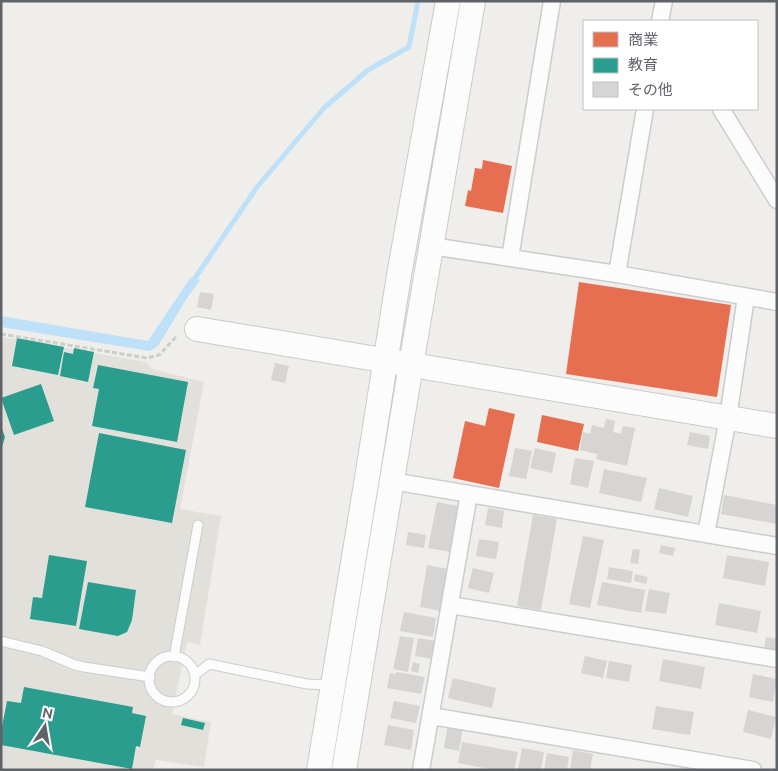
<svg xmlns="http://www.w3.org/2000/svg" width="778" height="771" font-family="Ubuntu,'Noto Sans JP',sans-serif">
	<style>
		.education { fill: #e2e0da }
		.water { fill: #bfe0f9 }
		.shops { fill: #e76f51 }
		.schools { fill: #2a9d8f }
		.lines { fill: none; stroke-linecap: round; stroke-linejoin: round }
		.stream { stroke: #bfe0f9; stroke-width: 5 }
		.building { fill: #d6d5d3 }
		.lane-casing { stroke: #cbcccc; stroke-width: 11 }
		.street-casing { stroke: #cbcccc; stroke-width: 19 }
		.secondary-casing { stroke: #cacacb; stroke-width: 26 }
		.path { stroke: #cacfcc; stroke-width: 3; stroke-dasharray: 5 2.5; stroke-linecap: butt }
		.lane { stroke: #fdfcfc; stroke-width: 9 }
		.street { stroke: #fdfcfc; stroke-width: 16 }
		.secondary { stroke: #fdfcfc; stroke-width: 24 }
	</style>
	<rect width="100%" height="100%" fill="#efeeea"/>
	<path class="education" d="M 1,337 L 146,362 L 152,369 L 204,382 L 180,509 L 221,516 L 200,645 L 187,642 L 172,714 L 211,722 L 204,767 L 156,760 L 153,770 L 1,770 Z"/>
	<path class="water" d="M 191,277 L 200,280 L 187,298 L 158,346 L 150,351 L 1,327 L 1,316 L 148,341 Z"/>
	<path class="shops" d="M 483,160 L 512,166 L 503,213 L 465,206 L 468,190 L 471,191 L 475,168 L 482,169 Z
		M 579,282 L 731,305 L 717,397 L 566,374 Z
		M 489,408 L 515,414 L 499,488 L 453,478 L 465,421 L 485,426 Z
		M 542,415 L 584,424 L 578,451 L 537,442 Z"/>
	<path class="schools" d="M 17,338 L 64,347 L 58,375 L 12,366 Z
		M 74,348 L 94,352 L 88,382 L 60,376 L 64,352 L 73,354 Z
		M 98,365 L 188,382 L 177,442 L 92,426 L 99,389 L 93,388 Z
		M 41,384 L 54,421 L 14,435 L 1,398 Z
		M 1,426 L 5,437 L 2,447 L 1,447 Z
		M 99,433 L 186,450 L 172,523 L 85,507 Z
		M 49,555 L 87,561 L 76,626 L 30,619 L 33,597 L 42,598 Z
		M 88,582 L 136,590 L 132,620 L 127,632 L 118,636 L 79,629 Z
		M 24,687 L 133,707 L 132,713 L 146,716 L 140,747 L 136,746 L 132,769 L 1,745 L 1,732 L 7,701 L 21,703 Z
		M 183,718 L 205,723 L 203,730 L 181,725 Z"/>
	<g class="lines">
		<path class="stream" d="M 191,284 L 257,187 L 324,108 L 368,70 L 409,47 L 418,1"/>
	</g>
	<path class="building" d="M 200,292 L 214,294 L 211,310 L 197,307 Z
		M 275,363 L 289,366 L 285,383 L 271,380 Z
		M 606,419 L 615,421 L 613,432 L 621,434 L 623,426 L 635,428 L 627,466 L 596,459 L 597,454 L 580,450 L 583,432 L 590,434 L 592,425 L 604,428 Z
		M 690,432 L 710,436 L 708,449 L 687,445 Z
		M 515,448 L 532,451 L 526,479 L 509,476 Z
		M 535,448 L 556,453 L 552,473 L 530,468 Z
		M 575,458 L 594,461 L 588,488 L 570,484 Z
		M 604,469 L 647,478 L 641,502 L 599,493 Z
		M 659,488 L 693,496 L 688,517 L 654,509 Z
		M 724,495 L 777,505 L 777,524 L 721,514 Z
		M 437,502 L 458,506 L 450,552 L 428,548 Z
		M 488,508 L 504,511 L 502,528 L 485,525 Z
		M 533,515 L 557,519 L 541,610 L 517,606 Z
		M 408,532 L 426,535 L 424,548 L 406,545 Z
		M 583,536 L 604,540 L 590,608 L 569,604 Z
		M 479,539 L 499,542 L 496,559 L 476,556 Z
		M 661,545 L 675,548 L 673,556 L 659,553 Z
		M 633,549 L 640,550 L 638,564 L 630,563 Z
		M 727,555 L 769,562 L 765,586 L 723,578 Z
		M 427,565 L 448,569 L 441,611 L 420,607 Z
		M 609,567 L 633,571 L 631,583 L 607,579 Z
		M 473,568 L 494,573 L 489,593 L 468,588 Z
		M 635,574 L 648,577 L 646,584 L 634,581 Z
		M 602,582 L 645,590 L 641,613 L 597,605 Z
		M 649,589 L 670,593 L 666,614 L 645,611 Z
		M 719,603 L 761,611 L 757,633 L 715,625 Z
		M 404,612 L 436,618 L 433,637 L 400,631 Z
		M 400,636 L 414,638 L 408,672 L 393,669 Z
		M 766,637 L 777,639 L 777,651 L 764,649 Z
		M 418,638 L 436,641 L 432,659 L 415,656 Z
		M 585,656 L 607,661 L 603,678 L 581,673 Z
		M 663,659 L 705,667 L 701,689 L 659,681 Z
		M 609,661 L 632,665 L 629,682 L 606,678 Z
		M 413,662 L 420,664 L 418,673 L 411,671 Z
		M 397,672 L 425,677 L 421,694 L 387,688 L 390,673 L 396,674 Z
		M 753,674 L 777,679 L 773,702 L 749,697 Z
		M 453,678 L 496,688 L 492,708 L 448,698 Z
		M 394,701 L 420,706 L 416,723 L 390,718 Z
		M 656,706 L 694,712 L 690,735 L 652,729 Z
		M 748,710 L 776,717 L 771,739 L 743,732 Z
		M 448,724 L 463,727 L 459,751 L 444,748 Z
		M 388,725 L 414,730 L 411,750 L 384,745 Z
		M 462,742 L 518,752 L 514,770 L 495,770 L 458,763 Z
		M 522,748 L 544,752 L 541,770 L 518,770 Z
		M 573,750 L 593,754 L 590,770 L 570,770 Z
		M 547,753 L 569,757 L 567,770 L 544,770 Z"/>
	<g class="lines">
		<defs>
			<path id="lane" d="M 1,641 L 42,651 L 75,665 L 84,667 L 150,677
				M149 679a23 23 0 1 1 46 0a23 23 0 1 1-46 0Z
				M 174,657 L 198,525
				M 195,675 L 209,664 L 307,684 L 332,685"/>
			<path id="street" d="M 660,21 L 664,1
				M 721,109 L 777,200
				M 431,246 L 617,274 L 777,302
				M 510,258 L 552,1
				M 617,274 L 645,109
				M 392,481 L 777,546
				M 706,534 L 728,418 L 746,297
				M 450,605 L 777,659
				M 431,716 L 753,770
				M 421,770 L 469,494"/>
			<path id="secondary" d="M 197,329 L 777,426
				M 319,770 L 367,478 L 399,275 L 448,1
				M 344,770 L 411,365 L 473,1"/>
		</defs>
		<use href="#lane" class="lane-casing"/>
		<use href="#street" class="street-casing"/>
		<use href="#secondary" class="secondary-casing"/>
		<path class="path" d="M 1,334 L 147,358 L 159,355 L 176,337"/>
		<use href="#lane" class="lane"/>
		<use href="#street" class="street"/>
		<use href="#secondary" class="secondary"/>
	</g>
	<rect width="778" height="771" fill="none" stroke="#5f6368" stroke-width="5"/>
	<rect x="583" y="20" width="175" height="90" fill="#ffffff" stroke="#bfc1c3"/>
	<rect x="593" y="32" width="25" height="15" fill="#e76f51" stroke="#bfc1c3"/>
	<text x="628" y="45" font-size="15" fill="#5f6368">商業</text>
	<rect x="593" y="58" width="25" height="15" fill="#2a9d8f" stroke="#bfc1c3"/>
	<text x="628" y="70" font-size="15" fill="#5f6368">教育</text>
	<rect x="593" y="82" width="25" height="15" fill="#d6d5d3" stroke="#bfc1c3"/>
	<text x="628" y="95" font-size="15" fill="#5f6368">その他</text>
	<g transform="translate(45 726) rotate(12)" stroke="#ffffff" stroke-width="4" paint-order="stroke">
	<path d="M0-4L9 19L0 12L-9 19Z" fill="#5f6368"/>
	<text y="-8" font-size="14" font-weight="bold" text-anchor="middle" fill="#5f6368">N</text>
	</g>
</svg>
